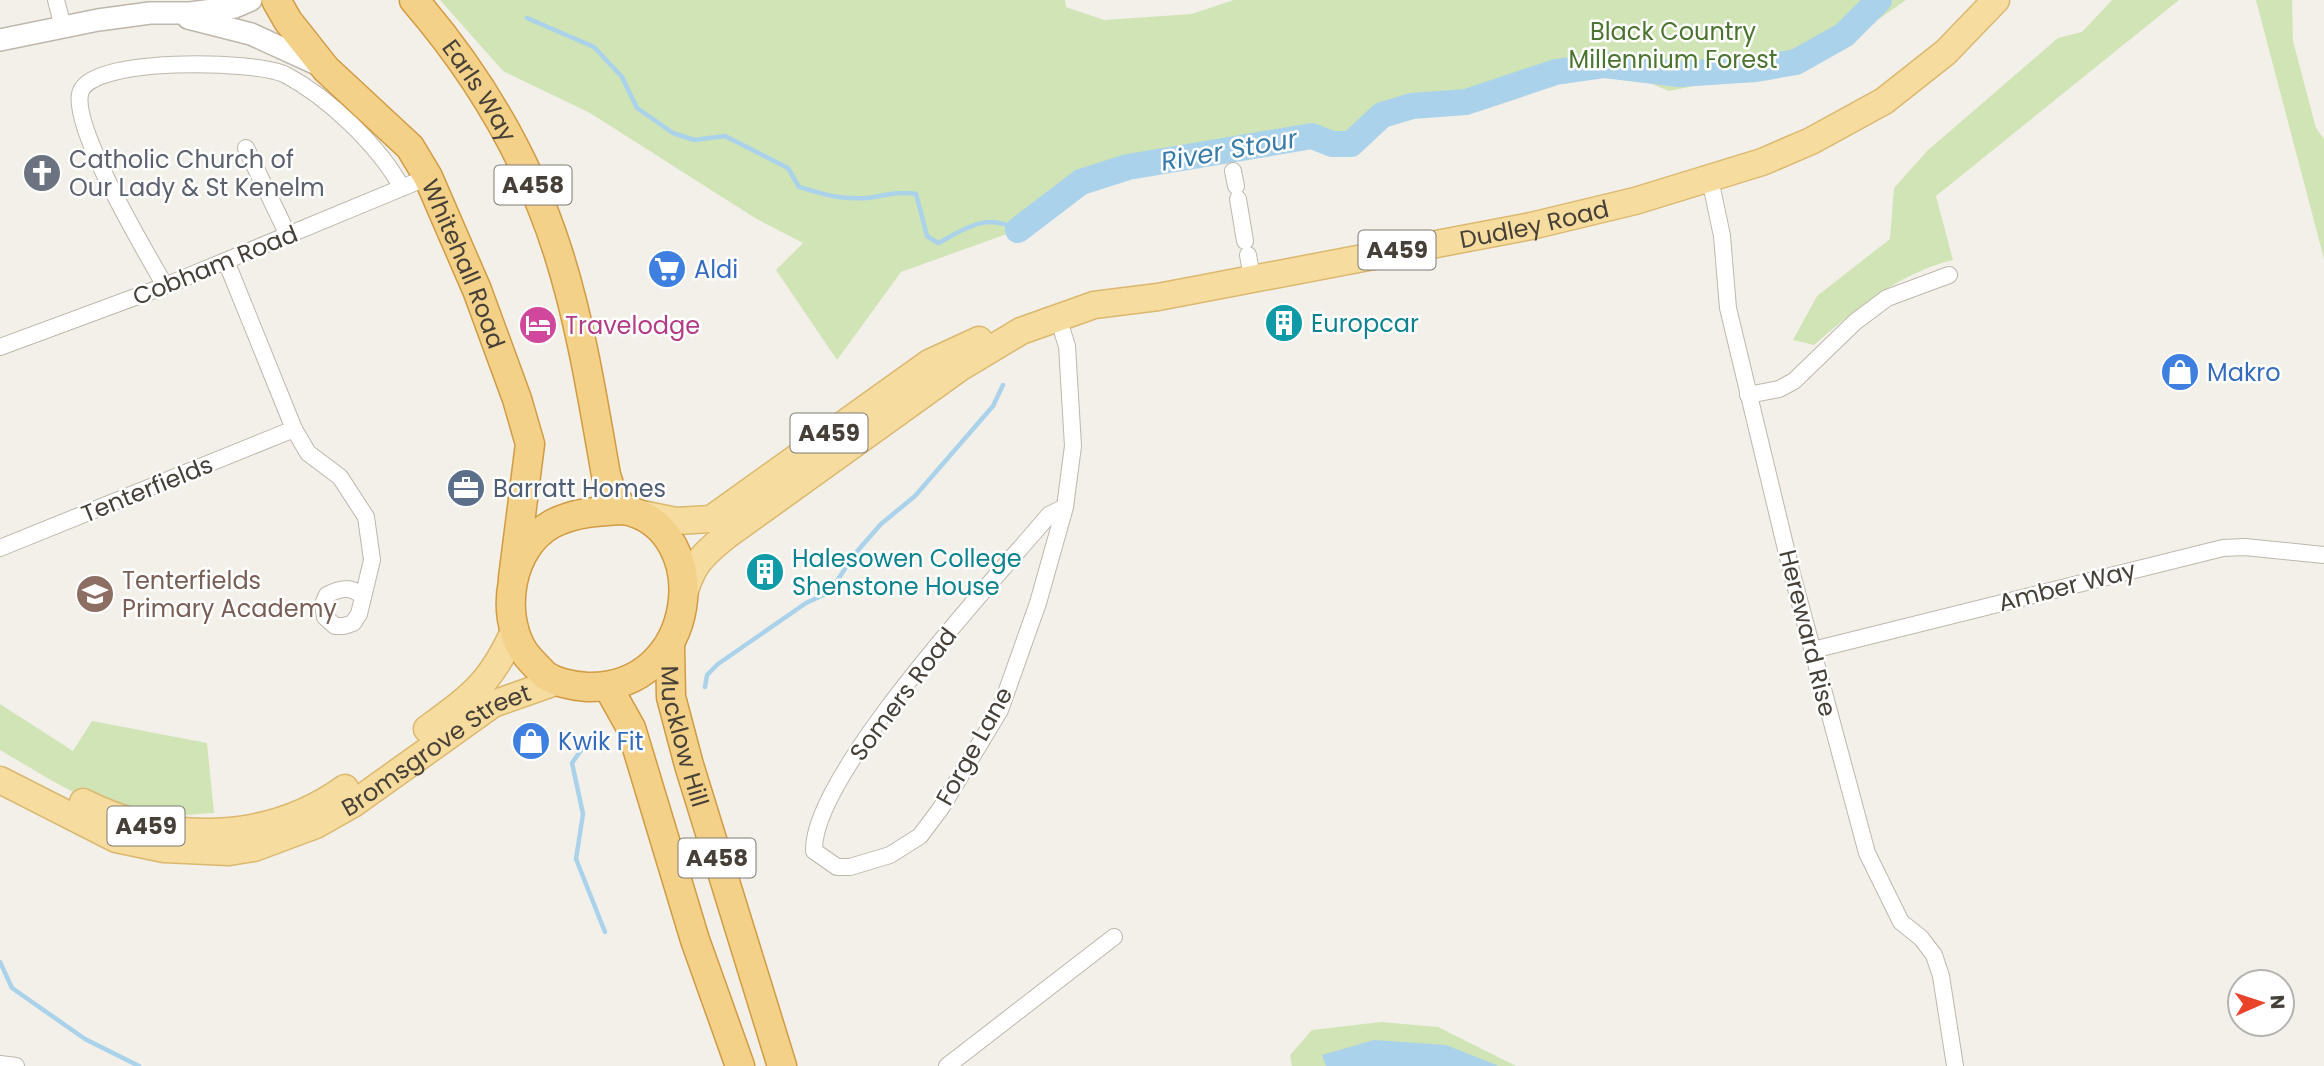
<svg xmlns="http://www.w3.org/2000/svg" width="2324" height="1066" font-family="Poppins,sans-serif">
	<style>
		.green { fill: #d0e4b5 }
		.water { fill: #aad2eb }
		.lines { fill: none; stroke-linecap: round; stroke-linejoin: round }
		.stream { stroke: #aad2eb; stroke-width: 4.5 }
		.river { stroke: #aad2eb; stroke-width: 26 }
		.minor-casing { stroke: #beb7ac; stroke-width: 18 }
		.tertiary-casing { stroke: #beb7ac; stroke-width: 24 }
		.primary-casing { stroke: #dbb86f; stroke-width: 29 }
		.trunk-casing { stroke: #d19b44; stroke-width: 31 }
		.minor { stroke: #fff; stroke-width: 16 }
		.tertiary { stroke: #fff; stroke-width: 21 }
		.primary { stroke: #f6dc9e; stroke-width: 26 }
		.trunk { stroke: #f4d189; stroke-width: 28 }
		.labels { text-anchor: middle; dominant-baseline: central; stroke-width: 5; stroke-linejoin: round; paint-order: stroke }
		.shield { fill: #fff; stroke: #7e7974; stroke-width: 2 }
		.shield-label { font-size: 23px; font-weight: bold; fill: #464038 }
		.park-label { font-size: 24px; fill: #4a742f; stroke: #fff }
		.street-label { font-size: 24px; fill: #464038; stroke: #fff }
		.worship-label { font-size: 24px; fill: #5b616d; stroke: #fff; text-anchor: start }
		.shop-label { font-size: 24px; fill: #366cbe; stroke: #fff; text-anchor: start }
		.culture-label { font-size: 24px; fill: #0d838f; stroke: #fff; text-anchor: start }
		.hotel-label { font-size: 24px; fill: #b23c85; stroke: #fff; text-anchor: start }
		.service-label { font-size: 24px; fill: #4e5e75; stroke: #fff; text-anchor: start }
		.education-label { font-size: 24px; fill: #785e54; stroke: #fff; text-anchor: start }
		.water-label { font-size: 26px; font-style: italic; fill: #397caa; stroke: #fff }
	</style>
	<rect width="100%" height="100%" fill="#f3f0e9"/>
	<path class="green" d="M 440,0 L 1065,0 L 1066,7 L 1104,20 L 1192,14 L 1234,0 L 1906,0 L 1822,59 L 1784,68 L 1669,91 L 1605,65 L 1556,72 L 1466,102 L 1412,106 L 1382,115 L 1379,131 L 1365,147 L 1308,144 L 1206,161 L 1128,167 L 1081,182 L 1018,230 L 901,272 L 837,360 L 776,270 L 803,243 L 755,218 L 590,113 L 503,71 Z
		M 2112,0 L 2179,0 L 1936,196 L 1953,260 C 1901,272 1854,310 1814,345 L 1793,340 L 1817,296 L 1890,239 L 1894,188 L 1928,150 L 2058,38 L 2082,32 Z
		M 2256,0 L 2292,0 L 2293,41 L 2316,128 L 2324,139 L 2324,259 Z
		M 0,704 L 73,751 L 92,721 L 207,743 L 214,813 C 186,815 155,818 127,812 C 82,802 40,773 0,750 Z
		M 1381,1022 L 1438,1027 L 1516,1066 L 1292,1066 L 1290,1055 L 1312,1030 Z"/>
	<path class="water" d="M 1374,1040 L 1446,1045 L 1499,1066 L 1326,1066 L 1322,1055 Z"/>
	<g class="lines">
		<path class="stream" d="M 527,18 L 594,47 L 622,77 L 637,108 L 673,133 L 694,140 L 725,136 L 788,168 L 799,187 C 822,194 841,200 866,198 C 884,196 897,191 916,194 L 927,236 L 938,243 C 967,228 986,212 1018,230
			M 705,687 L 707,675 L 718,664 L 806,603 L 830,592 L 853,556 L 881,524 L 915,496 L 993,406 L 1003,385
			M 591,736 L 572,763 L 583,814 L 576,859 L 605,932
			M 0,962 L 12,988 L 85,1039 L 139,1066"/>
		<path class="river" d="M 1018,230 L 1081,182 L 1128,167 L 1312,136 L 1332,144 L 1351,144 L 1382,115 L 1412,106 L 1466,102 L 1556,72 L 1605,65 L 1679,74 L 1756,69 L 1796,62 L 1844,35 L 1879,0"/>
		<defs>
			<path id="minor" d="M 56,0 L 63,27
				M 246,148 L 288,235
				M 1233,171 L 1236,186
				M 1710,179 L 1722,236 L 1728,308 L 1791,570 L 1867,853 L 1901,922 L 1921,938 L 1934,955 L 1941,976 L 1955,1066
				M 1238,199 L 1245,241
				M 1248,255 L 1252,277
				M 226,261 L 294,429 L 308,453 L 340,477 L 366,517 L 372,560 L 359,614 L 353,623 L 344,626 L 335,626 L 325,617 L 323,604 L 327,595 C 340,588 351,586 362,596
				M 165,286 C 145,250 73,131 80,94 C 87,56 257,60 286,75 C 329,98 379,146 402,188
				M 1058,318 L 1067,346 L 1073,446 L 1065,507 L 1038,603 L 1000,710 L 941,808 L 920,836 L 890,855 L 850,867 L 837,867 L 814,851 C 811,776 996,578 1049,515 L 1065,507
				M 0,347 L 165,286 L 428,177
				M 1748,395 L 1779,389 L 1794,381 L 1855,322 L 1887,298 L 1949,275
				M 0,548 L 294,429
				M 1813,650 L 2223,548 L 2245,547 L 2324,555
				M 0,1064 L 16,1066
				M 947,1066 L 1114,937"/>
			<path id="tertiary" d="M 188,18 L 251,34 L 321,66
				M 0,40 L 98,20 L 150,13 L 190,13 L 235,7 L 251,0"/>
			<g id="primary">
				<path d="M 637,513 L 676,521 L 711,519 L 929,363 L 979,340"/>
				<path id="s1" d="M 683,598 C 691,566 701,556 726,536 L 961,367 L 1021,331 L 1094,305 L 1158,297 L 1531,226 L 1635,201 L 1762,162 L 1811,141 L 1884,101 L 1946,52 L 1996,0"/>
				<path d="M 427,729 C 473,695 491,683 515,629"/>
				<path id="s2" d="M 0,780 L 116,839 L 164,849 L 229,852 L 254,848 L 316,825 L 353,804 L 493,704 L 558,681"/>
				<path d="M 83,802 C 166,844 267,844 345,788"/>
			</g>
			<g id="trunk">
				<path id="s3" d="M 276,0 L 288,21 L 326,69 L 410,147 L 428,177 L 477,290 L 517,399 L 530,444 L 513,578"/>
				<path id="s4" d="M 414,0 C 478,74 528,158 558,252 C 581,324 593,401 606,475 L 612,494 L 625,510"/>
				<path d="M 625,510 C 715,529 700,690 587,687 C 573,686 551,682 542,672 C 536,666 529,659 524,652 C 499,613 510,547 552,524 C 575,512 600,511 625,510 Z"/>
				<path id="s5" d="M 670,647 L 671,697 L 689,765 L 782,1066"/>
				<path d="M 608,687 L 631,728 L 695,940 L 740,1066"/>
			</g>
		</defs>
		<use href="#minor" class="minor-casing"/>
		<use href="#tertiary" class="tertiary-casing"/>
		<use href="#primary" class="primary-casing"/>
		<use href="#trunk" class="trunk-casing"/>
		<use href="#minor" class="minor"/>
		<use href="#tertiary" class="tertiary"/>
		<use href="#primary" class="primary"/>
		<use href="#trunk" class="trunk"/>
	</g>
	<defs>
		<symbol id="church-disc" viewBox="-11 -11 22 22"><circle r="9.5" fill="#6b7280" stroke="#fff"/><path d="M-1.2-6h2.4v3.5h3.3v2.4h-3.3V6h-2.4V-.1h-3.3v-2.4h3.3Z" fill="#fff"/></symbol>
		<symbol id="supermarket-disc" viewBox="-11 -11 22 22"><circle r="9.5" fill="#3f7fe0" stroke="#fff"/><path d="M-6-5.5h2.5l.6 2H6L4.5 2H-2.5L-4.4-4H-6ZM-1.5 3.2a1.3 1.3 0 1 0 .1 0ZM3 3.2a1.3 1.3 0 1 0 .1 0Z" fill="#fff"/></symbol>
		<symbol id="building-disc" viewBox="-11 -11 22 22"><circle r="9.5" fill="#0f9aa8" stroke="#fff"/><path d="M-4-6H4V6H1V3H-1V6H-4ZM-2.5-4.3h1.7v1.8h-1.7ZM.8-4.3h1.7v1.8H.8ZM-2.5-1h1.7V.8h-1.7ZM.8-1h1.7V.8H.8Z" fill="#fff"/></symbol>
		<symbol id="hotel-disc" viewBox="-11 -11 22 22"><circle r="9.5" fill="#d1479c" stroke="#fff"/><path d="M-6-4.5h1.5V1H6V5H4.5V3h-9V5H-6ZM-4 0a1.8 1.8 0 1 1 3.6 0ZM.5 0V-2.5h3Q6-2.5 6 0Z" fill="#fff"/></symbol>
		<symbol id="shop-disc" viewBox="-11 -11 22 22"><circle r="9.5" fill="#3f7fe0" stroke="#fff"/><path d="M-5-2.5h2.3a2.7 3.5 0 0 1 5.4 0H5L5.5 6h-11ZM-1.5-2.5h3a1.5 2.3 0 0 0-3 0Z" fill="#fff"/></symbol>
		<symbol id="office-disc" viewBox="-11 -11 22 22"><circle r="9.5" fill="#5c6f8a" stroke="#fff"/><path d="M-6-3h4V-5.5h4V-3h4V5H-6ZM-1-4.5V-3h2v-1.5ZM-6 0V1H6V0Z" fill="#fff"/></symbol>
		<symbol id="school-disc" viewBox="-11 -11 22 22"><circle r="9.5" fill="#8d6e63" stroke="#fff"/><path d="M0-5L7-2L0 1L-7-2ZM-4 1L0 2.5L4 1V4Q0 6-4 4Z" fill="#fff"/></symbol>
	</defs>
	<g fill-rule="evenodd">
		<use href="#church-disc" x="20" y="151" width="44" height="44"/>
		<use href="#supermarket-disc" x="645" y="247" width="44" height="44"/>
		<use href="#building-disc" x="1262" y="301" width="44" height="44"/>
		<use href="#hotel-disc" x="516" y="303" width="44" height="44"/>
		<use href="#shop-disc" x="2158" y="350" width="44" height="44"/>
		<use href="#office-disc" x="444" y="466" width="44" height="44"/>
		<use href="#building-disc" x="743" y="550" width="44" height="44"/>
		<use href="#school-disc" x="73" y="572" width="44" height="44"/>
		<use href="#shop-disc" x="509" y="719" width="44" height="44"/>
	</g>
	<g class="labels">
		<g class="shield">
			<rect x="494.5" y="165.5" width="77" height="39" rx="5"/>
			<rect x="1358.5" y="230.5" width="77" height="39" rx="5"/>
			<rect x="790.5" y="413.5" width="77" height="39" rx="5"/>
			<rect x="107.5" y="806.5" width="77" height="39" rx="5"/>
			<rect x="678.5" y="838.5" width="77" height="39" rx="5"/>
		</g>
		<g class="shield-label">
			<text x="533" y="185">A458</text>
			<text x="1397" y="250">A459</text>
			<text x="829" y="433">A459</text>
			<text x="146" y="826">A459</text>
			<text x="717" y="858">A458</text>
		</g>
		<g class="park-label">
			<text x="1673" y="31">Black Country<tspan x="1673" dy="28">Millennium Forest</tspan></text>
		</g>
		<g class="street-label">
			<text stroke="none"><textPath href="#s4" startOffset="112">Earls Way</textPath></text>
			<text stroke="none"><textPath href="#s1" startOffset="962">Dudley Road</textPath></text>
			<text stroke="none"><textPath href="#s3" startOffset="329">Whitehall Road</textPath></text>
			<text transform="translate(215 265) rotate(-22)">Cobham Road</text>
			<text transform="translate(147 489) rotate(-22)">Tenterfields</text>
			<text transform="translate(2067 586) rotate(-14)">Amber Way</text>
			<text transform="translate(1808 633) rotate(76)">Hereward Rise</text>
			<text transform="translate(903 694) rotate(-53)">Somers Road</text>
			<text stroke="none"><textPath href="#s5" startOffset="91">Mucklow Hill</textPath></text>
			<text transform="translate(974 746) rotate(-61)">Forge Lane</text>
			<text stroke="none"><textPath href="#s2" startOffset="478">Bromsgrove Street</textPath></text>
		</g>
		<g class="worship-label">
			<text x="69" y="159">Catholic Church of<tspan x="69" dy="28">Our Lady &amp; St Kenelm</tspan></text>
		</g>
		<g class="shop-label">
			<text x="694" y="269">Aldi</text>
			<text x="2207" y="372">Makro</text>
			<text x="558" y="741">Kwik Fit</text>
		</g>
		<g class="culture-label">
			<text x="1311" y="323">Europcar</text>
			<text x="792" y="558">Halesowen College<tspan x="792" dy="28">Shenstone House</tspan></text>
		</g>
		<g class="hotel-label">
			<text x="565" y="325">Travelodge</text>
		</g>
		<g class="service-label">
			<text x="493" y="488">Barratt Homes</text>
		</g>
		<g class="education-label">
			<text x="122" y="580">Tenterfields<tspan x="122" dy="28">Primary Academy</tspan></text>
		</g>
		<g class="water-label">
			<text transform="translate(1229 150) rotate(-10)">River Stour</text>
		</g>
	</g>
	<g transform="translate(2261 1003) rotate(87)"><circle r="33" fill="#ffffff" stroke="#b5b3af" stroke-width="2"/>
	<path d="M0-5L12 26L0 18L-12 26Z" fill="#e9432a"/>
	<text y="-10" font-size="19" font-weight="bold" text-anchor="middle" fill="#464038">N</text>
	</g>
</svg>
